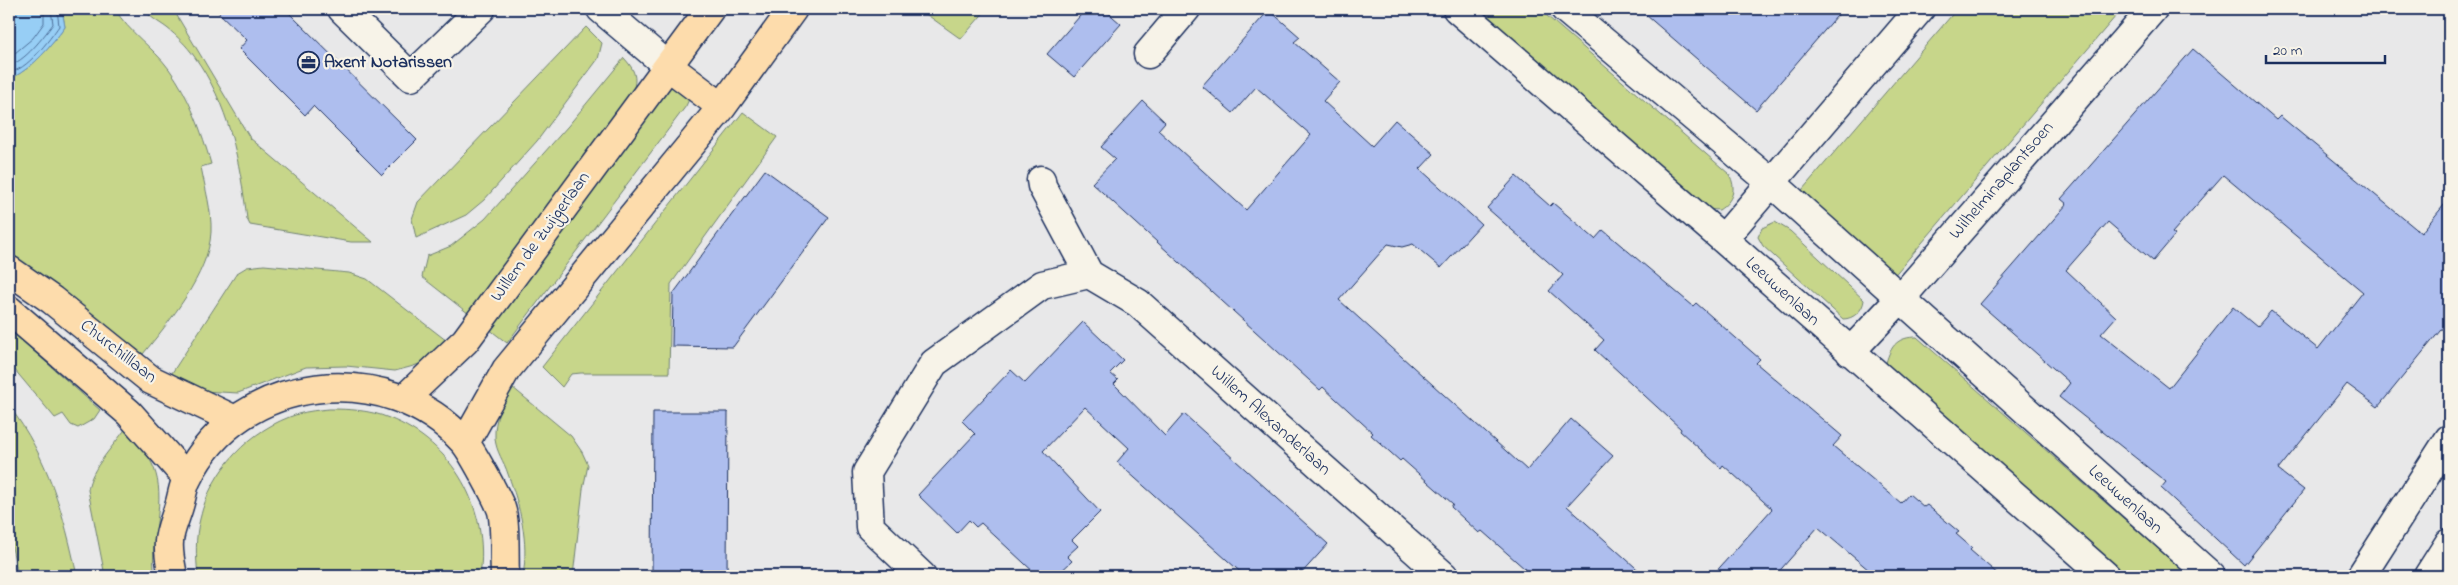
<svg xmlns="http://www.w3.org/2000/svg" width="2458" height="585" font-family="'Indie Flower',sans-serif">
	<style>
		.green { fill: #c7d68a; stroke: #718274 }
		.water { fill: #97cef5; stroke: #658eb9 }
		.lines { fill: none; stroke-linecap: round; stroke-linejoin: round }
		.shore { stroke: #4d6f9a; stroke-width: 1 }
		.building { fill: #aebeee; stroke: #1b2f5e; fill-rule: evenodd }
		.minor-casing { stroke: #1b2f5e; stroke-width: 31 }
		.major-casing { stroke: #1b2f5e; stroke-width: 31 }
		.minor { stroke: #f7f3e8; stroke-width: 28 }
		.major { stroke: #fddcac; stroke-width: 28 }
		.labels { text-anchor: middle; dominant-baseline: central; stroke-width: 4.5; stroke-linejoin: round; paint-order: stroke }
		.poi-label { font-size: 18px; font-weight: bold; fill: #1b2f5e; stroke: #f7f3e8; text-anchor: start }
		.street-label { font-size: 18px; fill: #1b2f5e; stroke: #f7f3e8 }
	</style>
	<rect width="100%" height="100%" fill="#e8e8e9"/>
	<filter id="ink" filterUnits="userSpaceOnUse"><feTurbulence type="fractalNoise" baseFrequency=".02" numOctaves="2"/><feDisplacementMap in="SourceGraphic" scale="10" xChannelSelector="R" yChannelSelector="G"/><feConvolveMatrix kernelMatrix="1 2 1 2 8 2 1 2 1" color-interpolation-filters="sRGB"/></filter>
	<g filter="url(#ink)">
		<path class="green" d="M 62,9 L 115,9 C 129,33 153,47 169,69 C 189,96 202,132 211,164 L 201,167 C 205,188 212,211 211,232 C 209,274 169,322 143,354 L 9,252 L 9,75 L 12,78 C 35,66 50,47 65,27 Z
			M 144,9 L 173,9 L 250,138 L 373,242 L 351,242 L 250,225 L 247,219 C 240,162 229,104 194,56 C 187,46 177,36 167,28 C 159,22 150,18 144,9 Z
			M 919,9 L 987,9 L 961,39 Z
			M 1476,9 L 1539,9 L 1729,174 C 1737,189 1733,201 1719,210 L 1705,209 Z
			M 1957,9 L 2122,9 L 1892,278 L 1796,197 Z
			M 586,27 L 602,43 L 598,59 L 537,141 L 484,200 L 466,215 L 416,238 L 412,219 L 418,202 Z
			M 624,58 C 640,75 636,84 628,104 L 469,314 L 422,277 L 427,256 L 451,246 L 485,219 L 568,126 Z
			M 670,84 L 690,97 L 686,106 L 507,343 L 489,329 Z
			M 743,112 L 777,137 L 671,284 L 669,373 L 581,373 L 571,374 L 562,387 L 542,367 Z
			M 1775,222 L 1790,231 L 1864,300 C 1863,310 1854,319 1843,319 L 1763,246 L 1758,237 L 1762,228 Z
			M 264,265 L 349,273 L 367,279 L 447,341 L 429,361 L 410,367 L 395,371 L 346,366 L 306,367 L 238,393 L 202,391 L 170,376 L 237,273 L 247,267 Z
			M 9,325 L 29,347 L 100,410 L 94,419 L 78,428 L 71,425 L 63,414 L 55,418 L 9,363 Z
			M 1917,337 L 2189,576 L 2127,576 L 1891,371 L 1886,363 C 1891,345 1898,337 1917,337 Z
			M 512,387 L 571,436 L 582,452 L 588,465 L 583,489 L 573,576 L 523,576 C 529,541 520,507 508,474 C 504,461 496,452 495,438 C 494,419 502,403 512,387 Z
			M 9,406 C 48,457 64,514 77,576 L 18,576 L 9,533 Z
			M 329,409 C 349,409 370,410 389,418 C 453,443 490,509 480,576 L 198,576 C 196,557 195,538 200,519 C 211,470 250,429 298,414 C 308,411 319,410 329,409 Z
			M 126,428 C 159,465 163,480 156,530 C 154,544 152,562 155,576 L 105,576 L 88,490 C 91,468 113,447 126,428 Z"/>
		<path class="water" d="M 9,9 L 62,9 L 65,27 C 50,47 35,66 12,78 L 9,75 Z"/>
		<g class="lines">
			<path class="shore" d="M 9,58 L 33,38 L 44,23 L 44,9
				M 9,65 C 24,63 44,36 53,24 L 51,9
				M 9,72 C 26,72 50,39 59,26 L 57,9"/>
		</g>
		<path class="building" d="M 215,9 L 285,9 L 417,140 L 382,175 L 313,106 L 305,115 L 239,49 L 247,40 Z
			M 1086,9 L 1104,9 L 1121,24 L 1074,77 L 1047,54 Z
			M 1639,9 L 1843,9 L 1756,110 Z
			M 1269,10 L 1300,37 L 1294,42 L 1340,82 L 1323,101 L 1372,146 L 1395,120 L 1434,154 L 1420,169 L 1481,224 L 1441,268 L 1413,244 L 1402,247 L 1388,244 L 1339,300 L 1527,470 L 1571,419 L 1613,456 L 1567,506 L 1645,576 L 1533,576 L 1482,531 L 1479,533 L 1451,507 L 1453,504 L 1402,459 L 1400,461 L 1371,435 L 1373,433 L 1323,387 L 1320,390 L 1092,183 L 1115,159 L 1101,147 L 1143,101 L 1165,122 L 1158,130 L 1246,210 L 1311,135 L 1256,87 L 1233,113 L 1202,86 Z
			M 2193,49 L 2276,120 L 2280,116 L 2421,233 L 2449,199 L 2449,320 L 2378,407 L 2347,384 L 2278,470 L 2304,490 L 2244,565 L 2161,488 L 2166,482 L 2059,397 L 2070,383 L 1980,304 L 2067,204 L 2061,199 ZM 2223,175 L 2363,292 L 2318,349 L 2271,311 L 2257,327 L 2233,307 L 2169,388 L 2101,334 L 2116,317 L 2066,270 L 2108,222 L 2153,261 L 2175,235 L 2172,233 Z
			M 765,170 L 829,217 L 733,347 L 672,346 L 673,294 Z
			M 1516,176 L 1550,206 L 1553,203 L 1595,239 L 1603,230 L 1693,306 L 1696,303 L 1760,359 L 1756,363 L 1842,436 L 1833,446 L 1901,503 L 1909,494 L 1924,507 L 1927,505 L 1959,532 L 1956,534 L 1972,548 L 1970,550 L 2000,576 L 1876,576 L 1818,527 L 1775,576 L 1712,576 L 1772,509 L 1723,465 L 1721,468 L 1680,431 L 1681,429 L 1595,350 L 1604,340 L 1549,291 L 1563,275 L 1487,208 Z
			M 1083,322 L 1123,360 L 1110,373 L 1118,380 L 1114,384 L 1165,436 L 1184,414 L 1328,544 L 1299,576 L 1245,576 L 1117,462 L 1129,448 L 1085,407 L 1043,451 L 1100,512 L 1072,540 L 1078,546 L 1067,556 L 1072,561 L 1056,576 L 1038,576 L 981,523 L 976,527 L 969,520 L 957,533 L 918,495 L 975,434 L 962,421 L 1011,370 L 1025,383 Z
			M 653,412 L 728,412 L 727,576 L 652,576 Z"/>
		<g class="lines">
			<defs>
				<path id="minor" d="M 342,9 L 411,77 L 481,9
					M 601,9 L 668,66
					M 1457,9 L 1723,239 L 2106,576
					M 1565,9 L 1773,184 L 2211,576
					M 1148,54 L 1186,9
					M 1041,180 L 1042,186 L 1089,274 L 1138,303 L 1444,576
					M 1723,239 L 1920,9
					M 1850,352 L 1900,299 L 2153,9
					M 922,576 L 870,527 L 867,472 L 934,363 L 1042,285 L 1089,274
					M 2361,576 L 2449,439
					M 2428,576 L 2449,543"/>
				<path id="major" d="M 668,66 L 722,107
					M 9,270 L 52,300 L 151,380 L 235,420
					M 9,310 L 129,413 L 187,478
					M 404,399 L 465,341 L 710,9
					M 465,443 L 506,370 L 722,107 L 793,9
					M 173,576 C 171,565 168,553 169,542 C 169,531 176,517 179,506 C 182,497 183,485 188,477 C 239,373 388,357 464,442 C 472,451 496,496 501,508 C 506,521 504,560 505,576"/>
			</defs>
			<use href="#minor" class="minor-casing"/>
			<use href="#major" class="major-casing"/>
			<use href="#minor" class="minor"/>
			<use href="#major" class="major"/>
		</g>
	</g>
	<defs>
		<symbol id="office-ring" viewBox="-11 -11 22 22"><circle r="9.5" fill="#f7f3e8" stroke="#1b2f5e" stroke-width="1.5"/><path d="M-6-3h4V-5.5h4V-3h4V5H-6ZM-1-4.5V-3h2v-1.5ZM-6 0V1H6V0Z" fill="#1b2f5e"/></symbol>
	</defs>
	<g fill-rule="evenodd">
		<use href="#office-ring" x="296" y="50" width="25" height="25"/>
	</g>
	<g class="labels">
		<g class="poi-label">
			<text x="324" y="63">Axent Notarissen</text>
		</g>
		<g class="street-label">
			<text transform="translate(2002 181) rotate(-49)">Wilhelminaplantsoen</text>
			<text transform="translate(541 237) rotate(-54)">Willem de Zwijgerlaan</text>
			<text transform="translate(1782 292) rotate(42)">Leeuwenlaan</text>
			<text transform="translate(118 352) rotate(38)">Churchilllaan</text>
			<text transform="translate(1270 421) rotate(42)">Willem Alexanderlaan</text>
			<text transform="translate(2125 500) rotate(42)">Leeuwenlaan</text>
		</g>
	</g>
	<rect width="2458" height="585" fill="none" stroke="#f7f3e8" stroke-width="30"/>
	<rect x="15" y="15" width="2428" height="555" fill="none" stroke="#1b2f5e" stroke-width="2" filter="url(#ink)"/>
	<path d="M2266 55v8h119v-8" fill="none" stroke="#1b2f5e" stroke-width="2.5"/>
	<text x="2273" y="55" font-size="15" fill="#1b2f5e" stroke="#f7f3e8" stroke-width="4" paint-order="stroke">20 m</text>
</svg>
